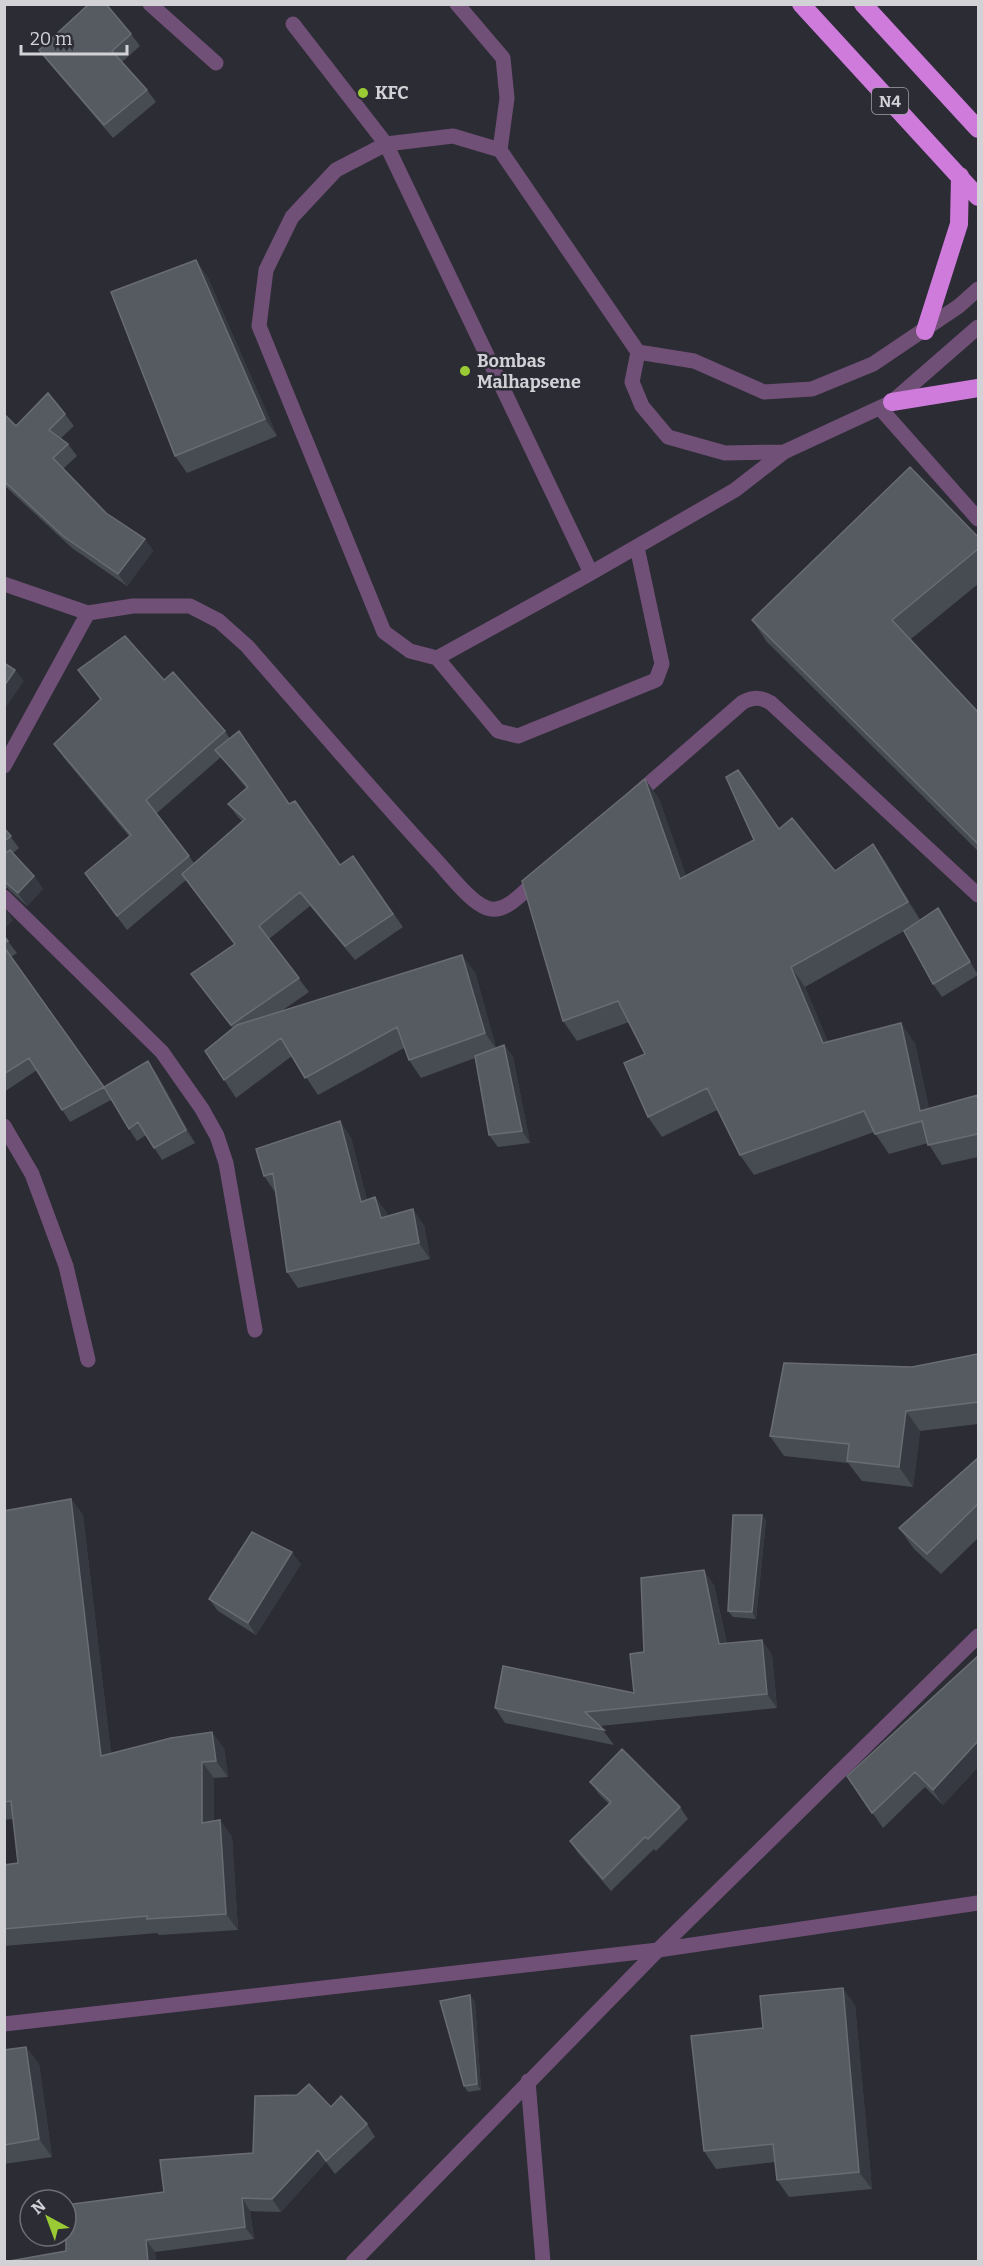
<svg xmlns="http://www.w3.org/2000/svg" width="983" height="2266" font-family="Bitter,serif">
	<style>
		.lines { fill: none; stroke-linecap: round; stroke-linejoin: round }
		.minor { stroke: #715077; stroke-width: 15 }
		.highway { stroke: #ce7bdc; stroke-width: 18 }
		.wall { fill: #474c53; fill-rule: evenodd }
		.shaded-wall { fill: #363941 }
		.building { fill: #565a61; stroke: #696d73; stroke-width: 1.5 }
		.poi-dot { fill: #9acb35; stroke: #2c2c34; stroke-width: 2 }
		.labels { text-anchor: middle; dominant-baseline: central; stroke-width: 5; stroke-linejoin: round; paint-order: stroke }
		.shield { fill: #2c2c34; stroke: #a0a0a5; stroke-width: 1.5 }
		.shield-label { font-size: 16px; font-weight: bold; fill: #d1d1d6 }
		.poi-label { font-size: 18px; font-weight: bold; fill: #d1d1d6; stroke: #2c2c34; text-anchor: start }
	</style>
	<rect width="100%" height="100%" fill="#2c2c34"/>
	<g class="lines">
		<path class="minor" d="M 150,4 L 216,63
			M 457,4 L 503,58 L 507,98 L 500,150
			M 293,24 L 386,144 L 591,573
			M 638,352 L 694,361 L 764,392 L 812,389 L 873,364 L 959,306 L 978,289
			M 880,408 L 978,519
			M 784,452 L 735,490 L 591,573 L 437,658 L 410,651 L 384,632 L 259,326 L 266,270 L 292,217 L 336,170 L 386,144 L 453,136 L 500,150 L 638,352 L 632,382 L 642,406 L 668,437 L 725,453 L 784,452 L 892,402 L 978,327
			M 4,584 L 88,613 L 133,606 L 190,606 L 219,621 L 247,646 C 310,718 372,791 437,861 C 449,874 471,903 487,908 C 506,915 526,889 539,878
			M 437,658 L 498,731 L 518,736 L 656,680 L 662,664 L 637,547
			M 4,766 L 88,613
			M 635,796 L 743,702 C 754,697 761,697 771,703 L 978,895
			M 4,897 L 162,1052 L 202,1109 L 217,1136 L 226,1163 L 255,1330
			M 4,1126 L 32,1174 L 66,1266 L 88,1360
			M 4,2024 L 658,1950 L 978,1903
			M 528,2081 L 543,2262
			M 353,2262 L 658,1950 L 978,1636"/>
		<path class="highway" d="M 801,4 L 978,197
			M 863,4 L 978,129
			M 925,331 L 959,224 L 960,176
			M 892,402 L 978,388"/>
	</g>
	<path class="wall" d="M 131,34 L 140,46 L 122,62 L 147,90 L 156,102 L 113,138 L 48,62 L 39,50 Z
		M 196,260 L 208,278 L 277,436 L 187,473 L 175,456 Z
		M 4,414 L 16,426 L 65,414 L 74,426 L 61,438 L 68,444 L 77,456 L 63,469 L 106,513 L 145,539 L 153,551 L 127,586 L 72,548 L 6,487 L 4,488 Z
		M 978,537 L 978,584 L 911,639 L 978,712 L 978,851 L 767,642 L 752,620 Z
		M 78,670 L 164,680 L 225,731 L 230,739 L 289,804 L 340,865 L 353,856 L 403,927 L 355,960 L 310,906 L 269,939 L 309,992 L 280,1012 L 475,972 L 496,1048 L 504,1045 L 513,1057 L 530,1143 L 498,1147 L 489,1135 L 475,1058 L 421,1078 L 409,1060 L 404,1048 L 318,1095 L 292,1056 L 236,1098 L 205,1051 L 233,1029 L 191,974 L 234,944 L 186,880 L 127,930 L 95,887 L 129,836 L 64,758 L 54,744 L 100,699 ZM 221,757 L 246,788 L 228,804 L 238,817 L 242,821 L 194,863 L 157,813 Z
		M 645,779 L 659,799 L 686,876 L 779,829 L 835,871 L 873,844 L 887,864 L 920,920 L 938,908 L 946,921 L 978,975 L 942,997 L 933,984 L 904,931 L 805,987 L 828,1042 L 915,1043 L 929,1109 L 978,1095 L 978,1157 L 942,1165 L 928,1143 L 889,1154 L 874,1132 L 754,1175 L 740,1155 L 717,1110 L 662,1137 L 648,1117 L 645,1054 L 629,1022 L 577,1041 L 563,1021 Z
		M 4,828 L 19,848 L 13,853 L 34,876 L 43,889 L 27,906 L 7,888 L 4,888 Z
		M 4,936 L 17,953 L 11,957 L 104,1087 L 157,1074 L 195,1143 L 162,1160 L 146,1135 L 137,1141 L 129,1129 L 111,1100 L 70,1122 L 37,1070 L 4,1092 Z
		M 340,1121 L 351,1138 L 367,1200 L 375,1197 L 387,1213 L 387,1216 L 424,1225 L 430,1259 L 298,1288 L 287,1272 L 275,1192 L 264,1176 Z
		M 978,1354 L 978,1424 L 920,1431 L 913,1487 L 862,1481 L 848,1463 L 784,1456 L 770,1436 L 912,1367 Z
		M 978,1458 L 978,1538 L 941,1574 L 914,1549 L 899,1528 Z
		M 71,1499 L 83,1515 L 111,1754 L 224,1748 L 228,1777 L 214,1778 L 214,1821 L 220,1820 L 232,1837 L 238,1930 L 159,1935 L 157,1933 L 4,1946 L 4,1865 L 18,1863 L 13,1819 L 4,1820 L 4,1511 Z
		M 762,1515 L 766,1521 L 756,1619 L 733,1617 L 728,1611 Z
		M 301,1564 L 256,1635 L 218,1611 L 209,1599 Z
		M 714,1585 L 727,1644 L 762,1640 L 772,1655 L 777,1708 L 600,1726 L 614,1745 L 505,1723 L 495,1708 L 634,1693 L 644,1652 Z
		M 978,1656 L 978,1767 L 943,1805 L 925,1787 L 883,1828 L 847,1776 Z
		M 590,1782 L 680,1807 L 688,1819 L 656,1851 L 654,1849 L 611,1891 L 578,1853 L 570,1841 L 609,1804 L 599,1794 Z
		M 475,2001 L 481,2090 L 468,2092 L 464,2086 Z
		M 855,2005 L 872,2189 L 789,2197 L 777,2180 L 775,2162 L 716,2169 L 704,2151 L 763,2028 Z
		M 26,2047 L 39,2064 L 52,2157 L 4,2164 L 4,2050 Z
		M 331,2107 L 367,2124 L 375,2137 L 335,2174 L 326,2162 L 281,2212 L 250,2211 L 254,2239 L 155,2252 L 156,2262 L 4,2262 L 66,2251 L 164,2192 L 253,2153 Z"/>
	<path class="shaded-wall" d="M 196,260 L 208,278 L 277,436 L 265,419 Z
		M 145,539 L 153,551 L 127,586 L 118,574 Z
		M 15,670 L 24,681 L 4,710 L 4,686 Z
		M 645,779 L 659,799 L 694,899 L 680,879 Z
		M 873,844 L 887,864 L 922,922 L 908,902 Z
		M 34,876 L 43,889 L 27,906 L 18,893 Z
		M 5,908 L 13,920 L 4,929 Z
		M 938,908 L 946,921 L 978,974 L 970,962 Z
		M 462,955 L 475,972 L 497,1050 L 485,1033 Z
		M 791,967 L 805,987 L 837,1063 L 823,1043 Z
		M 901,1023 L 915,1043 L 934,1131 L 920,1111 Z
		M 504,1045 L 513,1057 L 530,1143 L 522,1131 Z
		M 148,1061 L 157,1074 L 195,1143 L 186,1130 Z
		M 340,1121 L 351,1138 L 372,1219 L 361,1202 Z
		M 375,1197 L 387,1213 L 392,1234 L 381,1218 Z
		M 413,1209 L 424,1225 L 430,1259 L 419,1243 Z
		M 906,1411 L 920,1431 L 913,1487 L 899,1467 Z
		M 71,1499 L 83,1515 L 113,1773 L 101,1756 Z
		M 762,1515 L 766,1521 L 756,1619 L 752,1612 Z
		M 292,1552 L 301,1564 L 256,1635 L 248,1623 Z
		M 704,1570 L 714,1585 L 730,1659 L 719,1644 Z
		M 762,1640 L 772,1655 L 777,1708 L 767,1694 Z
		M 212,1732 L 224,1748 L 228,1777 L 216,1761 Z
		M 978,1741 L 978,1767 L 943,1805 L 933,1790 Z
		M 202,1762 L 214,1778 L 214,1840 L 202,1823 Z
		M 220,1820 L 232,1837 L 238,1930 L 226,1914 Z
		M 843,1988 L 855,2005 L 872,2189 L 859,2172 Z
		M 470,1995 L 475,2001 L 481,2090 L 477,2084 Z
		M 26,2047 L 39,2064 L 52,2157 L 39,2139 Z
		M 318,2150 L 326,2162 L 281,2212 L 272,2199 Z
		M 242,2198 L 250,2211 L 254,2239 L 245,2227 Z
		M 146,2240 L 155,2252 L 156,2262 L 148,2262 Z"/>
	<path class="building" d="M 89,4 L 106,4 L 131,34 L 112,51 L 147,90 L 104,125 L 39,50 Z
		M 196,260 L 265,419 L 175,456 L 111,292 Z
		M 48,393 L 65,414 L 49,430 L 68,444 L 53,458 L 106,513 L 145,539 L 118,574 L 63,536 L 4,481 L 4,414 L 16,426 Z
		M 910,467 L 978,537 L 978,549 L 892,620 L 978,712 L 978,844 L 752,620 Z
		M 125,636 L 164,680 L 173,672 L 225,731 L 146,800 L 189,856 L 117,916 L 85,873 L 131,835 L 54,744 L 101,699 L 78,670 Z
		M 4,663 L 15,670 L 4,686 Z
		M 239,731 L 289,804 L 295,801 L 340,865 L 353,856 L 393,914 L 345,946 L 300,892 L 259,926 L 299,978 L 231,1025 L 191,974 L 235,944 L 182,874 L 245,819 L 228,804 L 248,787 L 215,750 Z
		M 738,770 L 779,829 L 792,818 L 835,871 L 873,844 L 908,902 L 791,967 L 823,1043 L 901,1023 L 920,1111 L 978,1095 L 978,1134 L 928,1145 L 922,1121 L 875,1134 L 864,1111 L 740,1155 L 707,1088 L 648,1117 L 624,1063 L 645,1054 L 618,1001 L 563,1021 L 522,881 L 645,779 L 680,879 L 754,840 L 726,777 Z
		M 4,828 L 11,836 L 4,841 Z
		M 10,850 L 34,876 L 18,893 L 4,881 L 4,854 Z
		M 938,908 L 970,962 L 933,984 L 904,931 Z
		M 4,936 L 8,941 L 4,943 Z
		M 4,947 L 104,1087 L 62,1110 L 29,1058 L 4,1074 Z
		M 462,955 L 485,1033 L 409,1060 L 397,1027 L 305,1078 L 281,1038 L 224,1080 L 205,1051 L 237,1025 Z
		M 504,1045 L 522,1131 L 489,1135 L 475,1056 Z
		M 148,1061 L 186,1130 L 154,1148 L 138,1122 L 129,1129 L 104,1087 Z
		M 340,1121 L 361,1202 L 375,1197 L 381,1218 L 413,1209 L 419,1243 L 287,1272 L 273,1173 L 264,1176 L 256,1149 Z
		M 978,1354 L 978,1402 L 906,1411 L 899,1467 L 847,1461 L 849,1444 L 770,1436 L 784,1363 L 912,1367 Z
		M 978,1458 L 978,1504 L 927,1554 L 899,1528 Z
		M 71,1499 L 101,1756 L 171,1738 L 212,1732 L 216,1761 L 202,1762 L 202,1823 L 220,1820 L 226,1914 L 147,1919 L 147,1916 L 4,1929 L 4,1865 L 18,1863 L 11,1801 L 4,1802 L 4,1511 Z
		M 733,1515 L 762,1515 L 752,1612 L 728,1611 Z
		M 252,1532 L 292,1552 L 248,1623 L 209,1599 Z
		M 704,1570 L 719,1644 L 762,1640 L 767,1694 L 585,1712 L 604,1730 L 495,1708 L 503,1666 L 634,1693 L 630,1654 L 644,1652 L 641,1578 Z
		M 978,1656 L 978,1741 L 933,1790 L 915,1772 L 872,1813 L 847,1776 Z
		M 622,1749 L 680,1807 L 648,1839 L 645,1837 L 603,1879 L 570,1841 L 611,1802 L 590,1782 Z
		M 843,1988 L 859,2172 L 777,2180 L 773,2144 L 704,2151 L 691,2036 L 763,2028 L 760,1996 Z
		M 470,1995 L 477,2084 L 464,2086 L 440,2001 Z
		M 26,2047 L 39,2139 L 4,2145 L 4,2050 Z
		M 309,2084 L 331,2107 L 341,2096 L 367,2124 L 326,2161 L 318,2150 L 272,2199 L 242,2198 L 245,2227 L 146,2240 L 148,2262 L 4,2262 L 66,2251 L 66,2205 L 164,2192 L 160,2160 L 253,2153 L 255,2096 L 297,2095 Z"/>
	<g class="poi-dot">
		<circle cx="363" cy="93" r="6"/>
		<circle cx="465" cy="371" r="6"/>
	</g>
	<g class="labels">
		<rect class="shield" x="872" y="88" width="36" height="26" rx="4.5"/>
		<g class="shield-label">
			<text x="890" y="101">N4</text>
		</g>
		<g class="poi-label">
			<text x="375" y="93">KFC</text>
			<text x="477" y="361">Bombas<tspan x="477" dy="21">Malhapsene</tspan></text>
		</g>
	</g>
	<rect width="983" height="2266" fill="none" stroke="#d1d1d6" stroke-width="12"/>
	<g transform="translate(48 2218) rotate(319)"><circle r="28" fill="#2c2c34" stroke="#6e6e75" stroke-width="1.5"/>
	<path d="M0-4.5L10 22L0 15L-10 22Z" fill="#9acb35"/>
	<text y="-9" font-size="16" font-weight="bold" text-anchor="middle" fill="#d1d1d6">N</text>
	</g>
	<path d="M21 45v9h106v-9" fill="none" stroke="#d1d1d6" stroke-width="3"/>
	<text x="30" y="45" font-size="18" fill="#d1d1d6" stroke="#2c2c34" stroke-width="4.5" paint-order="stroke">20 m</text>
</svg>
